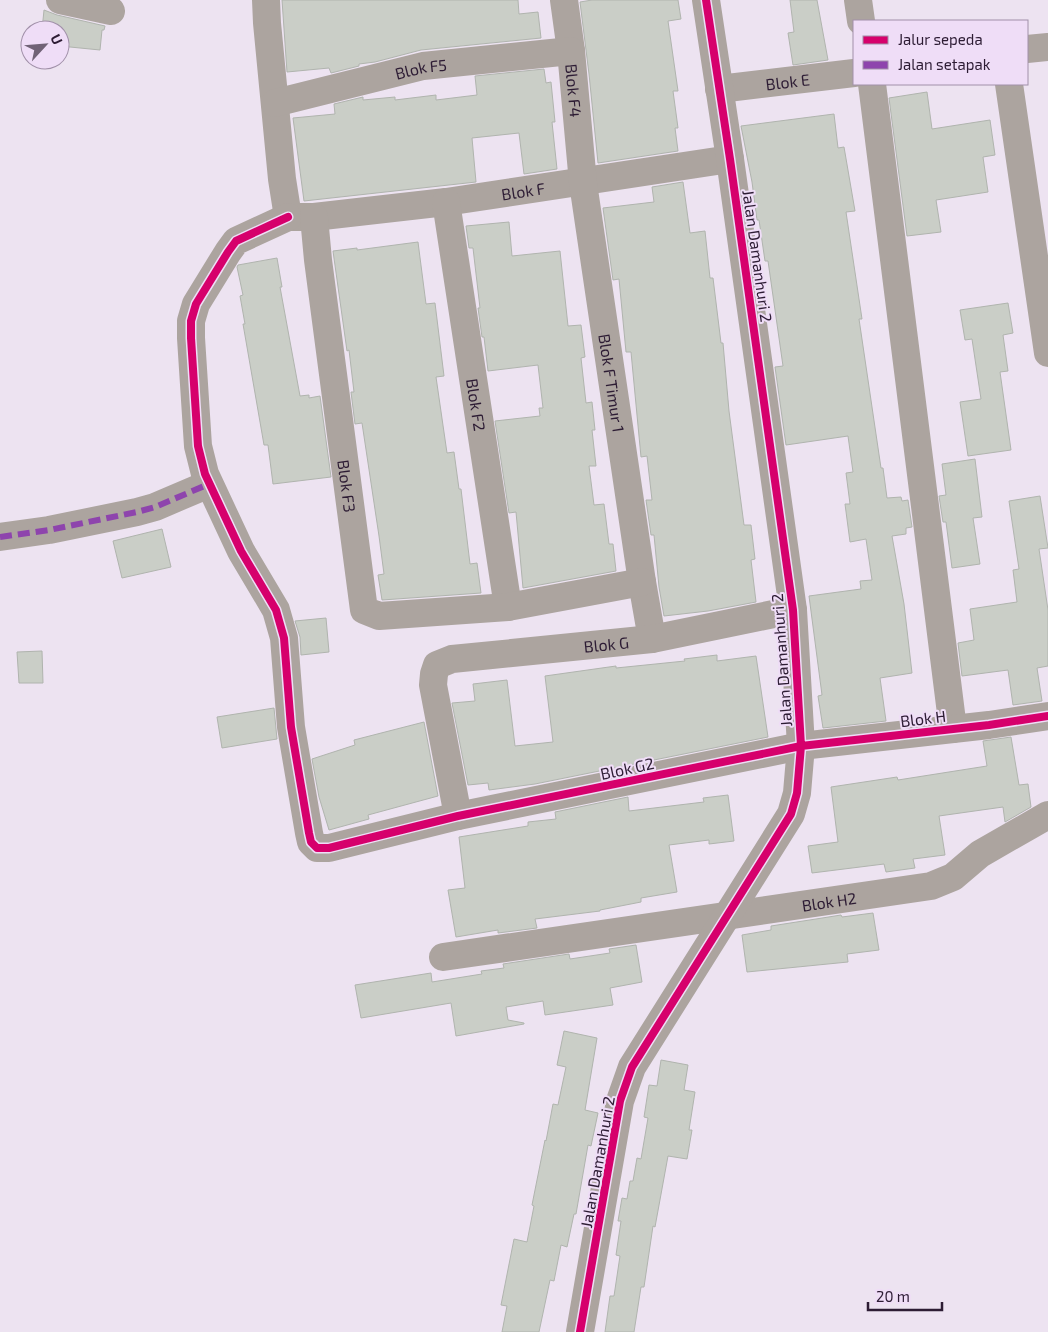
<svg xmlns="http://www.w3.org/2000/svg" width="1048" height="1332" font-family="'Exo 2',sans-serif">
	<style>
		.building { fill: #cacec7; stroke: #b0b4ae }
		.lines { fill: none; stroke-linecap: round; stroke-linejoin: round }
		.minor { stroke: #aca49f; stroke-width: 28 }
		.quiet { stroke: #8e44ad; stroke-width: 6; stroke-dasharray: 12 6; stroke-linecap: butt }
		.cycleway-casing { stroke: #efddf7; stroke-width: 11 }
		.cycleway { stroke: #d6006c; stroke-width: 8 }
		.labels { text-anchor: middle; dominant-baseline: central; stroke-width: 4; stroke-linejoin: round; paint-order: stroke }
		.street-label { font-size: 16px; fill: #2d1c34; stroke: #efddf7 }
	</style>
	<rect width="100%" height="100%" fill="#ede3f1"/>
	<path class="building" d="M 282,0 L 518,0 L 519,14 L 538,12 L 541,38 L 421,50 L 375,62 L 359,64 L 359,66 L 331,73 L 329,68 L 287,72 Z
		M 592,0 L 678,0 L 681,19 L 668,21 L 678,91 L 673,91 L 678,128 L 675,128 L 678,151 L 598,163 L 589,74 L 580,2 Z
		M 790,0 L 817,0 L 828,60 L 793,65 L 788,33 L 794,32 Z
		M 44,10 L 57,15 L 105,26 L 104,30 L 102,30 L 100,50 L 60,46 L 60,30 L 42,30 Z
		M 544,69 L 546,83 L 551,82 L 555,122 L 552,122 L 557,169 L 524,174 L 519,133 L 472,138 L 476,182 L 304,201 L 293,118 L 335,114 L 334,104 L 363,97 L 363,100 L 395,97 L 395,100 L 436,95 L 436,100 L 477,95 L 475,76 Z
		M 927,92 L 932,129 L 990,120 L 995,155 L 983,157 L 988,192 L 936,200 L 941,232 L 907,236 L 889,98 Z
		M 834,114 L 838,148 L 844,147 L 855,211 L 846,212 L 862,319 L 859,319 L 881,468 L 883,468 L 887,498 L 901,497 L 902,501 L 908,500 L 912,527 L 906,528 L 906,534 L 892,536 L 904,604 L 912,673 L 880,678 L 886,721 L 823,728 L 818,696 L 822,695 L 809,596 L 861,589 L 860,581 L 872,580 L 866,539 L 850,542 L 845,504 L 850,504 L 846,473 L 853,472 L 848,436 L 786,445 L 775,367 L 783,366 L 768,261 L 765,261 L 759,220 L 757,220 L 752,182 L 741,126 Z
		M 683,182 L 690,233 L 705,231 L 710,278 L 713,278 L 721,343 L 723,343 L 729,411 L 744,525 L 751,525 L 755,559 L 751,560 L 756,602 L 708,611 L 664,616 L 659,587 L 654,535 L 651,535 L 646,500 L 652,500 L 647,456 L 641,457 L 631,352 L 626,352 L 619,279 L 613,280 L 603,208 L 654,202 L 652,187 Z
		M 509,222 L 512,256 L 560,251 L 568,326 L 581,325 L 585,357 L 581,358 L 586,403 L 592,402 L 595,430 L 592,430 L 596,466 L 589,466 L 594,505 L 604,504 L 609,544 L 613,544 L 616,571 L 523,588 L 516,512 L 509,513 L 495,421 L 540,416 L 539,408 L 543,408 L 538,365 L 488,371 L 484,337 L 482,337 L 478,308 L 480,308 L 473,248 L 469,248 L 466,226 Z
		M 418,242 L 426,304 L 435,303 L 444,376 L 436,377 L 447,453 L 454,452 L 459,489 L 461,489 L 470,564 L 477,563 L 481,593 L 382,600 L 378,575 L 384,574 L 379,536 L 362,423 L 355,424 L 351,392 L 354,392 L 349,350 L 347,351 L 333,251 L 357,248 L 357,250 Z
		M 277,258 L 282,287 L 280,287 L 300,396 L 309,395 L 309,398 L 320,396 L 331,477 L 273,484 L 268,445 L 264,445 L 243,324 L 245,324 L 240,296 L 243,295 L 237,267 L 238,265 Z
		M 1008,303 L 1013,333 L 1003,335 L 1008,371 L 1000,372 L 1011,450 L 968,456 L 960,402 L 981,399 L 972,339 L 965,340 L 960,310 Z
		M 975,459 L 982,517 L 973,518 L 980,564 L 952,568 L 946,522 L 943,522 L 939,496 L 946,495 L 942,464 Z
		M 1040,496 L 1048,548 L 1039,549 L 1048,610 L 1048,666 L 1037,668 L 1042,701 L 1013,705 L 1008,670 L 962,676 L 958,643 L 974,640 L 970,609 L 1017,602 L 1013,570 L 1019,569 L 1009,501 Z
		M 162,529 L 171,567 L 122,578 L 113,541 Z
		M 326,618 L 329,652 L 301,655 L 300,637 L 295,621 Z
		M 42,651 L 43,683 L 19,683 L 17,652 Z
		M 717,655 L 717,661 L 756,656 L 768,737 L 535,784 L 489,790 L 488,783 L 468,785 L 452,703 L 475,701 L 473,684 L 507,680 L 515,746 L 553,742 L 545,676 L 616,666 L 616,668 L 685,661 L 684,659 Z
		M 274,708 L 277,739 L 222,748 L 217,717 Z
		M 424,722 L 438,796 L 368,815 L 369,819 L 329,830 L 319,797 L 312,759 L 355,745 L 354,740 Z
		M 1011,737 L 1019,785 L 1028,784 L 1031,807 L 1005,822 L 1003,807 L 939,816 L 945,855 L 913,859 L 915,868 L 886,872 L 884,864 L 812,873 L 808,846 L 838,842 L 831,787 L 897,777 L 898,780 L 987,766 L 983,741 Z
		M 728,795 L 734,841 L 709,844 L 709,840 L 669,845 L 677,892 L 641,898 L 641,902 L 600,910 L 600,911 L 535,919 L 537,928 L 498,933 L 498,930 L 456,937 L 448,890 L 465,888 L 459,837 L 528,826 L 528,822 L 556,819 L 555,812 L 628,797 L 629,811 L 704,802 L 703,798 Z
		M 873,913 L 879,950 L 847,954 L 848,962 L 747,972 L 742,935 L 771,930 L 771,926 L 816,919 L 841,915 L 842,917 Z
		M 636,945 L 642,982 L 610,988 L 613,1005 L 545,1015 L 543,1001 L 506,1007 L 508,1020 L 524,1023 L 524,1024 L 456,1036 L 451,1003 L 361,1018 L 355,985 L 431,973 L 432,982 L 482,974 L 481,971 L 504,968 L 503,964 L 569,954 L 570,959 L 610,953 L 609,949 Z
		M 564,1031 L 597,1038 L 585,1110 L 598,1113 L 591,1146 L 588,1145 L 576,1214 L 574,1214 L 567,1247 L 561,1245 L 554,1281 L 550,1280 L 539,1332 L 502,1332 L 507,1306 L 501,1305 L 514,1239 L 527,1242 L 534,1206 L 532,1205 L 545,1140 L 546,1141 L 553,1104 L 558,1105 L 566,1067 L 557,1065 Z
		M 661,1060 L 688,1065 L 684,1090 L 695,1092 L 689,1130 L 692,1130 L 687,1159 L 668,1156 L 655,1227 L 653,1226 L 644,1287 L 641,1287 L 634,1332 L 605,1332 L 610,1296 L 614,1296 L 620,1256 L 616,1255 L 621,1221 L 618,1221 L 622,1198 L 627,1199 L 630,1181 L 633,1181 L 637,1158 L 641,1159 L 648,1118 L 644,1117 L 649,1085 L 657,1086 Z"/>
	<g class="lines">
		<g class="minor">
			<path d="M 60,0 L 111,11"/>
			<path id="s1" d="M 266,0 L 267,23 L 282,179 L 288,217 L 314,217 L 446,202 L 730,159"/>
			<path id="s2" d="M 564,0 L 571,51 L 583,183 L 642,582 L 652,639"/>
			<path d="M 858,0 L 861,21"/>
			<path d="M 1027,49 L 1048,47"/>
			<path d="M 872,84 L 953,729"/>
			<path d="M 1009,84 L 1048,353"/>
			<path id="s3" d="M 719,89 L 854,73"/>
			<path id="s4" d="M 275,103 L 423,66 L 571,51"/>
			<path id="s5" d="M 446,202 L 508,607"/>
			<path d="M 288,217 L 236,241 L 228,252 L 196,304 L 191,321 L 191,338 L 198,446 L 205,474 L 241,551 L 276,610 L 284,638 L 291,727 L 309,833 L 311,842 L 317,848 L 329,848 L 458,816 L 801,746 L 989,725 L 1048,716"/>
			<path id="s6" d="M 314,217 L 318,260 L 364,610 L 379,616 L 508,607 L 642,582"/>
			<path d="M 0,537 L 49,530 L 137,512 L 155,507 L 209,484"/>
			<path id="s7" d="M 458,816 L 433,685 L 434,674 L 437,665 L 452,659 L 652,639 L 793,610"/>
			<path id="s8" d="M 443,957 L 931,886 L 953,877 L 980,854 L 1048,815"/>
			<path d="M 580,1332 L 620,1101 L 632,1067 L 791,814 L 797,793 L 801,746 L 793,610 L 730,159 L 706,0"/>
		</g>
		<path class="quiet" d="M 0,537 L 49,530 L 137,512 L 155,507 L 209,484"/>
		<defs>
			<path id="cycleway" d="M 288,217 L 236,241 L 228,252 L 196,304 L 191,321 L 191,338 L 198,446 L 205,474 L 241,551 L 276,610 L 284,638 L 291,727 L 309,833 L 311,842 L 317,848 L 329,848 L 458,816 L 801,746 L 989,725 L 1048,716
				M 580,1332 L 620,1101 L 632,1067 L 791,814 L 797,793 L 801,746 L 793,610 L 730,159 L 706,0"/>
		</defs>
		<use href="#cycleway" class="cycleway-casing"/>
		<use href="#cycleway" class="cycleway"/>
	</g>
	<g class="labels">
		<g class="street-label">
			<text stroke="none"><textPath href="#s4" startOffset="150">Blok F5</textPath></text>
			<text stroke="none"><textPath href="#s3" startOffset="69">Blok E</textPath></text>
			<text stroke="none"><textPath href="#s2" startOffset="91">Blok F4</textPath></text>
			<text stroke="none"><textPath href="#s1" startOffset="455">Blok F</textPath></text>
			<text transform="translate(758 256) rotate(82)">Jalan Damanhuri 2</text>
			<text stroke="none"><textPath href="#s2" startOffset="386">Blok F Timur 1</textPath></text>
			<text stroke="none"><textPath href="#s5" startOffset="205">Blok F2</textPath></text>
			<text stroke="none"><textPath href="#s6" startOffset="271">Blok F3</textPath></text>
			<text stroke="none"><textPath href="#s7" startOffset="325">Blok G</textPath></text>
			<text transform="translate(781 660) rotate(-94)">Jalan Damanhuri 2</text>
			<text transform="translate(923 718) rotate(-7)">Blok H</text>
			<text transform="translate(627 768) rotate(-12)">Blok G2</text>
			<text stroke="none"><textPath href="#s8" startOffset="390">Blok H2</textPath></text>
			<text transform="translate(597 1162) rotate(-80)">Jalan Damanhuri 2</text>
		</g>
	</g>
	<rect x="853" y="20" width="175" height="65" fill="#efddf7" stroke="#a190a9"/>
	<rect x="863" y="36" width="25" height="8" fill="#d6006c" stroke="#a190a9"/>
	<text x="898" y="45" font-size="15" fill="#2d1c34">Jalur sepeda</text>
	<rect x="863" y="61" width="25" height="8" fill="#8e44ad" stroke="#a190a9"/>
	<text x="898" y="70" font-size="15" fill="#2d1c34">Jalan setapak</text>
	<g transform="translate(45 45) rotate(64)"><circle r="24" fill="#efddf7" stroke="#a190a9"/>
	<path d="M0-4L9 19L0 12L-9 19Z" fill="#706276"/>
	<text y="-8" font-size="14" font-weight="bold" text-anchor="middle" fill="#2d1c34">U</text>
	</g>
	<path d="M868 1302v8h74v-8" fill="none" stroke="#2d1c34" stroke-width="2.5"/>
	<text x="876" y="1302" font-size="15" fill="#2d1c34" stroke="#efddf7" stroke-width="4" paint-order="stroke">20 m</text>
</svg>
